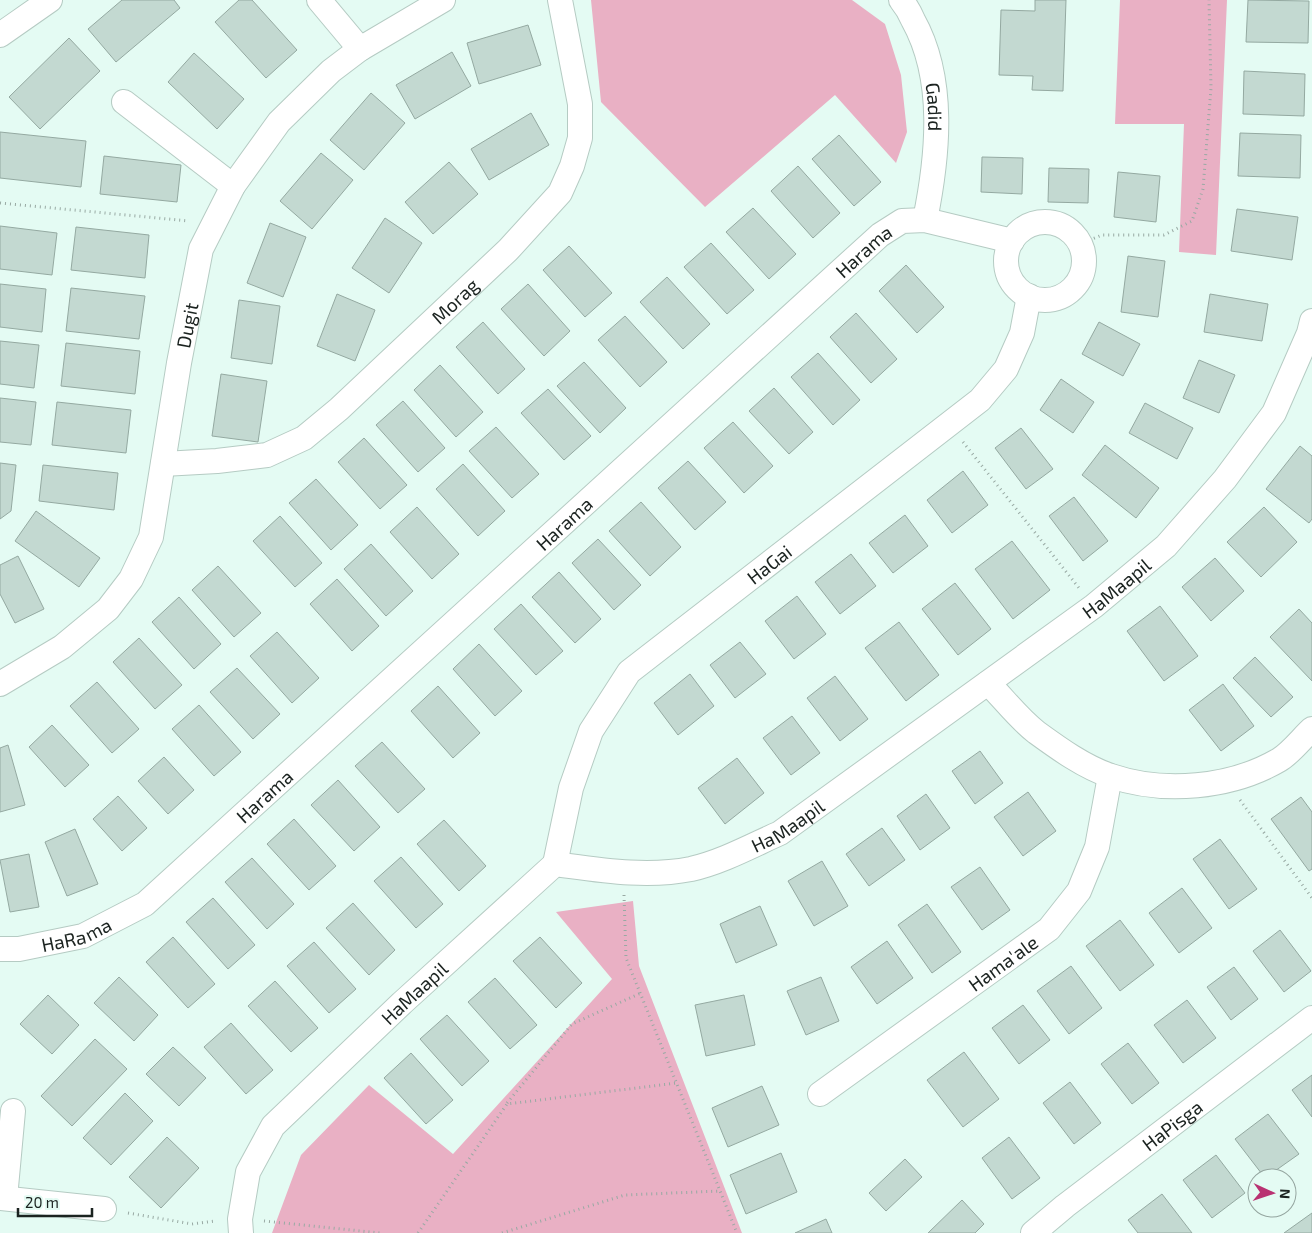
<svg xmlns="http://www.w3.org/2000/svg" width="1312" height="1233" font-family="'Exo 2',sans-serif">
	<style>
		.green { fill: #e9b0c4 }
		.building { fill: #c3d9d1; stroke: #94a9a1 }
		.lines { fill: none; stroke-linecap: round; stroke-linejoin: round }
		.minor-casing { stroke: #b5cbc3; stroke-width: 26 }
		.path { stroke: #98a9a3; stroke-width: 3; stroke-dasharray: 1 4; stroke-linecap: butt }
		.minor { stroke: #fff; stroke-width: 24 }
		.labels { text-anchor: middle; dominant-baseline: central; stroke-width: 5; stroke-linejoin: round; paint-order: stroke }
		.street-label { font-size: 19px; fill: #1b2320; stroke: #e4fbf3 }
	</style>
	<rect width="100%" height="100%" fill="#e4fbf3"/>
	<path class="green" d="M 591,0 L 852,0 L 885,24 L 901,75 L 907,132 L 896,163 L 835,95 L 705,207 L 601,102 Z
		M 1120,0 L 1227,0 L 1216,255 L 1179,252 L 1184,124 L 1115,124 Z
		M 633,901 L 639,966 L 742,1233 L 272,1233 L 301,1155 L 369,1085 L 453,1154 L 612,979 L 556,912 Z"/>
	<path class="building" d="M 122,0 L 174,0 L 180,8 L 116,62 L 88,29 Z
		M 239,0 L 252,0 L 297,50 L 266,78 L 215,22 Z
		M 1035,0 L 1066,0 L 1063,91 L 1032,90 L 1033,76 L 999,75 L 1001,10 L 1035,11 Z
		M 1248,0 L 1309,1 L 1308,43 L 1246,42 Z
		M 528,25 L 541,65 L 479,84 L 467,43 Z
		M 69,38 L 100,71 L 40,129 L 9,97 Z
		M 452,52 L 471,86 L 415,119 L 396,85 Z
		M 194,53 L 244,99 L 217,129 L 168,82 Z
		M 1244,71 L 1305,74 L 1304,116 L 1243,114 Z
		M 371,93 L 405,123 L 364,170 L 330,140 Z
		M 531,113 L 549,145 L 489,180 L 471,149 Z
		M 0,132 L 86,141 L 81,187 L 0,178 Z
		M 1240,133 L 1301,135 L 1300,178 L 1238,176 Z
		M 839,135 L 881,182 L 854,206 L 812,159 Z
		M 321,153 L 353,180 L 312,229 L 280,201 Z
		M 104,156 L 181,165 L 177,202 L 100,194 Z
		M 982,157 L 1023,158 L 1022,194 L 981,192 Z
		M 449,162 L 478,194 L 433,234 L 405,202 Z
		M 798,166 L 840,213 L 813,238 L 771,191 Z
		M 1049,168 L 1089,169 L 1088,203 L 1048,202 Z
		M 1118,172 L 1160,176 L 1156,222 L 1114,217 Z
		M 753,208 L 796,254 L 769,279 L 726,232 Z
		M 1237,209 L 1298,217 L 1292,260 L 1231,251 Z
		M 385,218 L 422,243 L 389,293 L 352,268 Z
		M 270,223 L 306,237 L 283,297 L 247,283 Z
		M 0,226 L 57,233 L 52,275 L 0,269 Z
		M 76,227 L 149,235 L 145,278 L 71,270 Z
		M 711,243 L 754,290 L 727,314 L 684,267 Z
		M 569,246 L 612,293 L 585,317 L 543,270 Z
		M 1128,256 L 1165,261 L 1158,317 L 1121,312 Z
		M 906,265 L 944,307 L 917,333 L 879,291 Z
		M 667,277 L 710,324 L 683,349 L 640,302 Z
		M 0,284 L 46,289 L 42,332 L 0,327 Z
		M 528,284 L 570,331 L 544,356 L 501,309 Z
		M 71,288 L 145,296 L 139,339 L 66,331 Z
		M 337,294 L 375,310 L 355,361 L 317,346 Z
		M 1210,294 L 1268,304 L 1262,341 L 1204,332 Z
		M 239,300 L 280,306 L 272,364 L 231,358 Z
		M 856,313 L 897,359 L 871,383 L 830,337 Z
		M 625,316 L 667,362 L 640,387 L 598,340 Z
		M 483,322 L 525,369 L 498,394 L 456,347 Z
		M 1099,322 L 1140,344 L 1123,376 L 1082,354 Z
		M 0,341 L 39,345 L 34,388 L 0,384 Z
		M 66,343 L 140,351 L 135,394 L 61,386 Z
		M 818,353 L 860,400 L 833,425 L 791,377 Z
		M 1199,360 L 1235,375 L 1219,413 L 1183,398 Z
		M 584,362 L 626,408 L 600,433 L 557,386 Z
		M 440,365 L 483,412 L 456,437 L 414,390 Z
		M 221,374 L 267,381 L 258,442 L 212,436 Z
		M 1061,379 L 1094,402 L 1073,433 L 1040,410 Z
		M 774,388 L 813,432 L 789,454 L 749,411 Z
		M 548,389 L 591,436 L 564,460 L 521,413 Z
		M 0,398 L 36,402 L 31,445 L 0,442 Z
		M 403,401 L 445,448 L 418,472 L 376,425 Z
		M 57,402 L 131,410 L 126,453 L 52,445 Z
		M 1145,403 L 1193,428 L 1177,459 L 1129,433 Z
		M 733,422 L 773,466 L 744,493 L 704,448 Z
		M 496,427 L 539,474 L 512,498 L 469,451 Z
		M 1021,428 L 1053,469 L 1026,489 L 995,448 Z
		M 364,438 L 407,485 L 380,509 L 338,462 Z
		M 1105,445 L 1159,488 L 1136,518 L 1082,475 Z
		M 1300,446 L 1312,456 L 1312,519 L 1309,523 L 1266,489 Z
		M 688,461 L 726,502 L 695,530 L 658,488 Z
		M 0,463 L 16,465 L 11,511 L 0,519 Z
		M 463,464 L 505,511 L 478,536 L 436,489 Z
		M 43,465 L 118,473 L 114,510 L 39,501 Z
		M 963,471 L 988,505 L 952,533 L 927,500 Z
		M 316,479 L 358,525 L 331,550 L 289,503 Z
		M 1074,497 L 1108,541 L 1083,561 L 1049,516 Z
		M 641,502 L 681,547 L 650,576 L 609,531 Z
		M 417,507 L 459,554 L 432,579 L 390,532 Z
		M 1264,507 L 1297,542 L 1261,577 L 1227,542 Z
		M 36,511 L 100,558 L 79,587 L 15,541 Z
		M 905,515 L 928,546 L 893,573 L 869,543 Z
		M 280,516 L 322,563 L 295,587 L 253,541 Z
		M 598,539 L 641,585 L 614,610 L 572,563 Z
		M 1012,541 L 1050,590 L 1013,619 L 975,569 Z
		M 371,544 L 413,591 L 386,616 L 344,569 Z
		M 851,554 L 876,586 L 840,614 L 815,582 Z
		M 18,556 L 44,609 L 15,623 L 0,594 L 0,565 Z
		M 1215,558 L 1244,591 L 1211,621 L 1182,587 Z
		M 218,566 L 261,613 L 234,637 L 192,590 Z
		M 559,572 L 601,619 L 575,643 L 532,597 Z
		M 337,579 L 379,626 L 352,651 L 310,604 Z
		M 955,583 L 991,629 L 958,655 L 922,609 Z
		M 797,596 L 826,634 L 794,659 L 765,621 Z
		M 179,597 L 221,644 L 194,669 L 152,622 Z
		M 521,604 L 563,651 L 536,675 L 494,629 Z
		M 1160,606 L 1198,656 L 1164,681 L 1127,631 Z
		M 1299,609 L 1312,623 L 1312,681 L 1270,637 Z
		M 899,622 L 939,675 L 906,701 L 865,648 Z
		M 277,632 L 319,678 L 292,703 L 250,656 Z
		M 139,638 L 182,685 L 155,709 L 113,662 Z
		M 740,642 L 766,674 L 735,698 L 710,665 Z
		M 479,644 L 522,691 L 495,716 L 453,669 Z
		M 1255,657 L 1293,697 L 1271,717 L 1233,678 Z
		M 237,668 L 280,714 L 253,739 L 210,692 Z
		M 690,674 L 714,706 L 678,735 L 654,703 Z
		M 835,676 L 868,719 L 840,741 L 807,698 Z
		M 97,682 L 139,729 L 112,753 L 70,706 Z
		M 1223,684 L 1254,726 L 1221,751 L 1189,710 Z
		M 438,686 L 480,733 L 453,758 L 411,711 Z
		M 199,705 L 241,752 L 214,776 L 172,729 Z
		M 792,716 L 820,753 L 791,775 L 763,738 Z
		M 52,725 L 89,765 L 65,787 L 29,747 Z
		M 382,742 L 425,789 L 398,813 L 355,766 Z
		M 8,745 L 25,805 L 0,812 L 0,748 Z
		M 980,751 L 1003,783 L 975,804 L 952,771 Z
		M 164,757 L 194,790 L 168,814 L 138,781 Z
		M 737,758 L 764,793 L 725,824 L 698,788 Z
		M 338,780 L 380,827 L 354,851 L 311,805 Z
		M 1028,792 L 1056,831 L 1023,856 L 994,817 Z
		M 926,794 L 950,828 L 920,850 L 897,816 Z
		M 118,796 L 147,828 L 122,851 L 93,819 Z
		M 1301,797 L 1312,812 L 1312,869 L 1309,871 L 1271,819 Z
		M 294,819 L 336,866 L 309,890 L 267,844 Z
		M 444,820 L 486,866 L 459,891 L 417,844 Z
		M 882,828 L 905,860 L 869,886 L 846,854 Z
		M 75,829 L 98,884 L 67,896 L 45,842 Z
		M 1220,839 L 1257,889 L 1229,909 L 1193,859 Z
		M 29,854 L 39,907 L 10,912 L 0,860 Z
		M 401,857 L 443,904 L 416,928 L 374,881 Z
		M 252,858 L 294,904 L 267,929 L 225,882 Z
		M 822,861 L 848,906 L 814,926 L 788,881 Z
		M 980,867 L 1010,910 L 982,930 L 951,887 Z
		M 1182,888 L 1212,928 L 1179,953 L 1149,913 Z
		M 213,898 L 255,945 L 228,969 L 186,922 Z
		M 353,903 L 395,950 L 369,975 L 326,928 Z
		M 927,904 L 961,952 L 932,973 L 898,925 Z
		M 760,906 L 777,945 L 736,963 L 720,924 Z
		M 1120,920 L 1154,965 L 1120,991 L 1086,946 Z
		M 1280,930 L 1311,971 L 1284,992 L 1253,951 Z
		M 173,937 L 215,984 L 188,1008 L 146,962 Z
		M 540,937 L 582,983 L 556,1008 L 513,961 Z
		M 887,941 L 913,978 L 877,1004 L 851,967 Z
		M 314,942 L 356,989 L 329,1013 L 287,966 Z
		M 1071,966 L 1102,1008 L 1069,1034 L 1037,991 Z
		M 1234,967 L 1258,999 L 1231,1020 L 1207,987 Z
		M 119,977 L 158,1015 L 134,1041 L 94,1003 Z
		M 821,977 L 839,1021 L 806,1035 L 787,991 Z
		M 495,978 L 537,1025 L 510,1049 L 468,1002 Z
		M 275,981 L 318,1028 L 291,1052 L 248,1006 Z
		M 48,995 L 79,1025 L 52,1054 L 20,1024 Z
		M 744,995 L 755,1045 L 706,1056 L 695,1005 Z
		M 1187,1000 L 1216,1038 L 1183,1063 L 1154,1025 Z
		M 1023,1005 L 1050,1040 L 1019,1064 L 992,1028 Z
		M 447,1015 L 489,1061 L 462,1086 L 420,1039 Z
		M 231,1023 L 273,1070 L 246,1094 L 204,1047 Z
		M 95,1039 L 127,1069 L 72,1126 L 41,1096 Z
		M 1128,1043 L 1159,1083 L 1132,1104 L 1101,1064 Z
		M 173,1047 L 206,1078 L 179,1106 L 146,1074 Z
		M 964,1052 L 999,1099 L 963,1127 L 927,1080 Z
		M 411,1053 L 453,1100 L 426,1124 L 384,1078 Z
		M 1312,1075 L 1312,1117 L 1292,1090 Z
		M 1070,1082 L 1101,1123 L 1074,1144 L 1043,1103 Z
		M 762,1086 L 779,1125 L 728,1147 L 712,1108 Z
		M 125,1093 L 153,1121 L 111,1165 L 83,1138 Z
		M 1268,1114 L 1299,1154 L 1265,1178 L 1235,1139 Z
		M 167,1137 L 199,1168 L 161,1208 L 129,1177 Z
		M 1009,1137 L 1040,1178 L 1012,1199 L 982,1158 Z
		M 781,1153 L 797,1192 L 746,1214 L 730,1175 Z
		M 1216,1155 L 1245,1193 L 1212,1218 L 1183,1180 Z
		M 905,1159 L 922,1177 L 886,1211 L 869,1193 Z
		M 1162,1194 L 1192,1233 L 1138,1233 L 1128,1220 Z
		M 962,1200 L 984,1224 L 975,1233 L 928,1233 Z
		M 1312,1213 L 1312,1233 L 1284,1233 Z
		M 826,1219 L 832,1233 L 795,1233 Z"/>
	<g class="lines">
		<defs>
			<g id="minor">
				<path d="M 319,0 L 360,49"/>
				<path id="s1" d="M 901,0 C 906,6 910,13 913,20 C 946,79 938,156 925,220"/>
				<path d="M 0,35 L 50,0"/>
				<path d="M 124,102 L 233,186"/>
				<circle cx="1045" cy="261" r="39"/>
				<path id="s2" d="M 163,464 L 217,461 L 267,455 L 304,438 L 339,409 L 508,250 L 560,193 L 572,166 L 580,138 L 580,104 L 560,0"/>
				<path d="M 988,683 C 1004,699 1018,718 1036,732 C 1058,748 1084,767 1111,776 C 1164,794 1231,788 1279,760 C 1291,753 1302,738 1312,729"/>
				<path id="s3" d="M 0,684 L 62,647 L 108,609 L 131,579 L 151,537 L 179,363 L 201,249 L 233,186 L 279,122 L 331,71 L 360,49 L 443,0"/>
				<path id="s4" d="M 555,864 L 571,788 L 591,731 L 629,672 L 980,400 L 1006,369 L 1022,333 L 1029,296"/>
				<path id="s5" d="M 0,949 L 19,949 L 83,936 L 145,904 L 880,235 L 902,221 L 925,220 L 1012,241"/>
				<path id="s6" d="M 820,1094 L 1049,929 L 1079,891 L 1097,847 L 1110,776"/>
				<path d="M 0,1198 L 104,1209"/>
				<path d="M 5,1198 L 13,1111"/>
				<path id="s7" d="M 241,1233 L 240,1219 L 248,1172 L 273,1126 L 402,1003 L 555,864 C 600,870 646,878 691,869 C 722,862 751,846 780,833 L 1094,606 L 1166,546 L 1225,479 L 1274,413 L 1309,333 L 1312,321"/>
				<path id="s8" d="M 1033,1233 L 1065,1206 L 1312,1018"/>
			</g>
		</defs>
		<use href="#minor" class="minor-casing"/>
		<path class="path" d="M 0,203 L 189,221
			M 1080,244 L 1102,235 L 1164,235 L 1192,221 L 1203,189 L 1211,88 L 1209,0
			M 963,442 L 1079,588
			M 1240,800 L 1312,898
			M 624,895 L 626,958 L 737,1233
			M 507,1103 L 572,1024 L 641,993
			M 128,1213 L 192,1224 L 215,1221
			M 264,1221 L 380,1233
			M 418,1233 L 507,1104 L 677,1083
			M 502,1233 L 625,1195 L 721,1191"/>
		<use href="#minor" class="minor"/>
	</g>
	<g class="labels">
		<g class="street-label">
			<text stroke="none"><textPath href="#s1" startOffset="114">Gadid</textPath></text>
			<text stroke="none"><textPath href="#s5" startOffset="1125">Harama</textPath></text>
			<text stroke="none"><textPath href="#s2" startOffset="349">Morag</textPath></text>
			<text stroke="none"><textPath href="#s3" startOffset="431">Dugit</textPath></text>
			<text stroke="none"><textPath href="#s5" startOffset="720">Harama</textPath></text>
			<text stroke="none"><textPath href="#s4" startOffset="385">HaGai</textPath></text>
			<text stroke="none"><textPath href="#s7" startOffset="1148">HaMaapil</textPath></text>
			<text stroke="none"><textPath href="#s5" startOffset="315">Harama</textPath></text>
			<text stroke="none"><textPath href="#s7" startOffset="742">HaMaapil</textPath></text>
			<text stroke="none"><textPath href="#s5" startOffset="78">HaRama</textPath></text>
			<text stroke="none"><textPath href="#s6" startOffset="225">Hama'ale</textPath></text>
			<text stroke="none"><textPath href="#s7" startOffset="308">HaMaapil</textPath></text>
			<text stroke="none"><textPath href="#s8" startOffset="176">HaPisga</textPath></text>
		</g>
	</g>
	<g transform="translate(1272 1193) rotate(93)"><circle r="24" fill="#e4fbf3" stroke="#94a59f"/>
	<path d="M0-4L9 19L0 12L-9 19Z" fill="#b93272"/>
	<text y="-8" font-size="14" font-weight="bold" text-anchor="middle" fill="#1b2320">N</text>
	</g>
	<path d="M18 1208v8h74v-8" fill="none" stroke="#1b2320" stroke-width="2.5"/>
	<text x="25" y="1208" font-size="15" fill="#1b2320" stroke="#e4fbf3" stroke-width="4" paint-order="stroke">20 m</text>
</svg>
